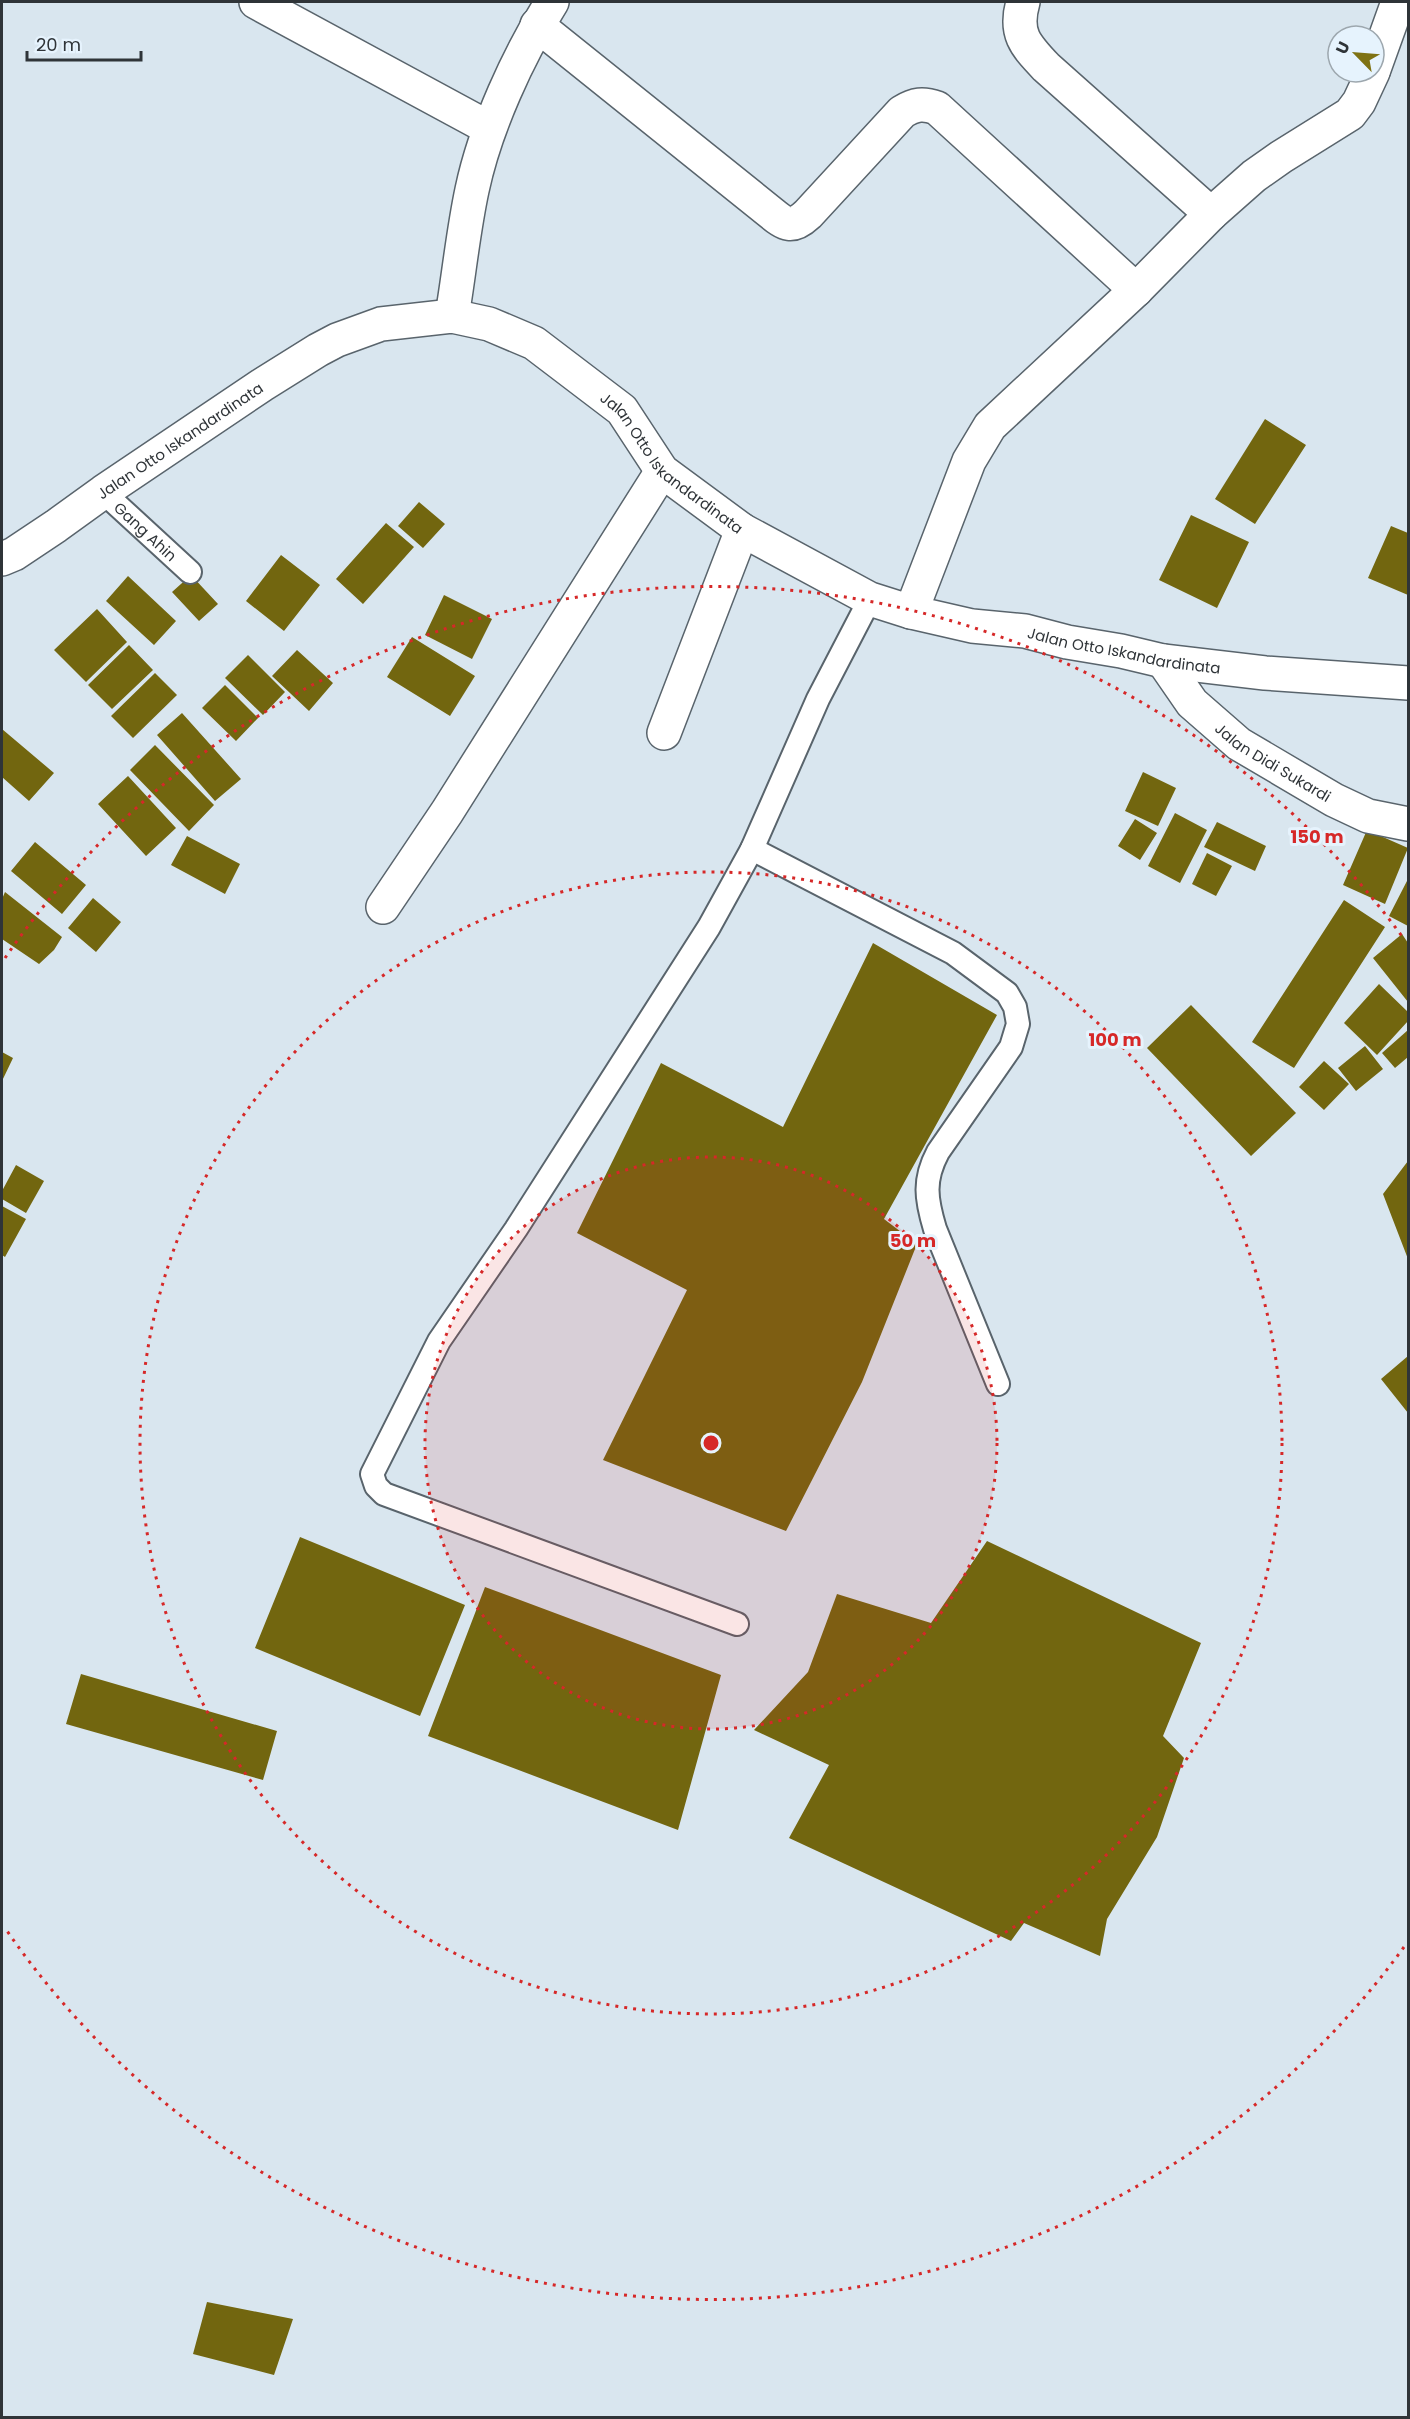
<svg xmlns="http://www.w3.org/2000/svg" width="1410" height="2419" font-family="Poppins,sans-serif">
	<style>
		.building { fill: #72660f }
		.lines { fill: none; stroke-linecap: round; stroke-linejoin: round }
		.lane-casing { stroke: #59646c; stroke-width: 26 }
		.street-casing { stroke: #59646c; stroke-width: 36 }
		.secondary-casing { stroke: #59646c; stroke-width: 36 }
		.lane { stroke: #fff; stroke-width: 22 }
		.street { stroke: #fff; stroke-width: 33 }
		.secondary { stroke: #fff; stroke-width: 33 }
		.ring { fill: none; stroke: #d62828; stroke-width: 3; stroke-dasharray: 3 6 }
		.labels { text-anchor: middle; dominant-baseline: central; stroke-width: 6; stroke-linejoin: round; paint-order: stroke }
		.street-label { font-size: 15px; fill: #2f3438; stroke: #e6f3fd }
		.centre { fill: #d62828; stroke: #e6f3fd; stroke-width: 3 }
		.ring-label { font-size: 18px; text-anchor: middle; font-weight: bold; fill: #d62828; stroke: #e6f3fd; stroke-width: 6; stroke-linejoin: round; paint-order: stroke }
	</style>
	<rect width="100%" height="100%" fill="#d9e6ef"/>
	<path class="building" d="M 1265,419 L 1306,445 L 1255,524 L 1215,499 Z
		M 419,502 L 445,524 L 423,548 L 398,526 Z
		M 1191,515 L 1249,542 L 1217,608 L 1159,580 Z
		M 386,523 L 414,547 L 363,604 L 336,579 Z
		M 1391,526 L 1408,533 L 1408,595 L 1368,578 Z
		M 281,555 L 320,585 L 284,631 L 246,601 Z
		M 191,575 L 218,604 L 199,621 L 172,592 Z
		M 128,576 L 176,621 L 154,645 L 106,601 Z
		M 444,595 L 492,619 L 472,659 L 425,635 Z
		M 97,609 L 127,642 L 86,682 L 54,650 Z
		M 412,637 L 475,676 L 450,716 L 387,677 Z
		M 129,645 L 153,670 L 112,709 L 88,685 Z
		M 297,650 L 333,683 L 309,711 L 272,676 Z
		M 248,655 L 285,692 L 263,715 L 225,678 Z
		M 155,673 L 177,695 L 133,738 L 111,716 Z
		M 225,685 L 258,718 L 236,741 L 202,708 Z
		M 182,713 L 241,779 L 215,801 L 157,735 Z
		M 2,729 L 54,773 L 29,801 L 2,777 Z
		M 155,745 L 214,805 L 189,831 L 130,770 Z
		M 1143,772 L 1176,788 L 1158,826 L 1125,811 Z
		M 128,776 L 176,828 L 146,856 L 98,804 Z
		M 1175,813 L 1207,830 L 1180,883 L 1148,866 Z
		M 1135,819 L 1157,833 L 1140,860 L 1118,846 Z
		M 1217,822 L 1266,846 L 1255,871 L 1204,847 Z
		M 1367,830 L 1408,848 L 1385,904 L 1343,885 Z
		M 187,836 L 240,864 L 225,894 L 171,865 Z
		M 35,842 L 86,885 L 62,914 L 11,871 Z
		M 1207,853 L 1232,866 L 1216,896 L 1192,884 Z
		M 1408,879 L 1408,926 L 1389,916 Z
		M 5,892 L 62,937 L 54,950 L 39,964 L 2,939 L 2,899 Z
		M 93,898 L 121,922 L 96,952 L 68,928 Z
		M 1344,900 L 1385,927 L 1294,1068 L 1252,1042 Z
		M 1402,934 L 1408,943 L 1408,1002 L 1373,958 Z
		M 873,943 L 997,1015 L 884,1219 L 917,1244 L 862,1382 L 786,1531 L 603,1460 L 687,1290 L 577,1233 L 661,1063 L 783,1127 Z
		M 1379,984 L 1408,1012 L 1408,1021 L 1377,1055 L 1344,1023 Z
		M 1191,1005 L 1296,1113 L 1251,1156 L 1147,1048 Z
		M 1408,1030 L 1408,1057 L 1395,1068 L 1382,1053 Z
		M 1365,1046 L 1383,1069 L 1356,1091 L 1338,1068 Z
		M 2,1052 L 13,1058 L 2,1081 Z
		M 1324,1061 L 1349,1084 L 1324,1110 L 1299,1087 Z
		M 1408,1161 L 1408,1259 L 1383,1194 Z
		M 16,1165 L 44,1181 L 26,1213 L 2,1199 L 2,1191 Z
		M 2,1206 L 26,1219 L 5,1257 L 2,1255 Z
		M 1408,1356 L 1408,1413 L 1381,1379 Z
		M 300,1537 L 465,1605 L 420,1716 L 255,1648 Z
		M 987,1541 L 1201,1643 L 1163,1736 L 1184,1758 L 1157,1837 L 1107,1919 L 1100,1956 L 1024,1923 L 1011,1941 L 789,1838 L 829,1765 L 754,1730 L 808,1672 L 837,1594 L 931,1623 Z
		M 485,1587 L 721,1675 L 678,1830 L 428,1736 Z
		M 81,1674 L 277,1731 L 263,1780 L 66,1724 Z
		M 207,2302 L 293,2319 L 274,2375 L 193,2354 Z"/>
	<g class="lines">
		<defs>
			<g id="lane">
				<path id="s1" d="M 103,492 L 190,572"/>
				<path d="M 752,849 L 953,953 L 1007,993 L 1015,1007 L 1018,1024 L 1011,1047 L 938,1152 C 923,1180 926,1199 935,1229 L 998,1384"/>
				<path d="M 737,1624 L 384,1494 L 376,1486 L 372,1474 L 439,1341 L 516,1229 L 709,927 L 752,849 L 818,699 L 870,599"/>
			</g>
			<g id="street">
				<path d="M 256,2 L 489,128"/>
				<path d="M 1023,2 C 1014,33 1025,45 1046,67 L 1211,214"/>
				<path d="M 537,25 L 770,212 C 786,225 792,229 808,214 L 902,112 C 915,104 923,103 937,108 L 1136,290"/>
				<path d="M 1374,69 L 1398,2"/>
				<path d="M 452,316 C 459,275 463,232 472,190 C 485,128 518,56 552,2"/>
				<path d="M 911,612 L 969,461 L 990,426 L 1136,290 L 1211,214 L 1254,176 L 1281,157 L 1350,114 L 1359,102 L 1373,72"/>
				<path id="s2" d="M 1163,661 L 1192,703 L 1239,744 L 1334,800 L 1368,816 L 1408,824"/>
				<path d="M 664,733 L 742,530"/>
				<path d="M 383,907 L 447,812 L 662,471"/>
			</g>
			<g id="secondary">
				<path id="s3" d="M 2,559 L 14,554 L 56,526 L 103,492 L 262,385 L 318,350 L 337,340 L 381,324 L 452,316 L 489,324 L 534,343 L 622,410 L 662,471 L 742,530 L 870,599 L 911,612 L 972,626 L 1025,631 L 1067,642 L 1121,651 L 1163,661 L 1265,673 L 1408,683"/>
			</g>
		</defs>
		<use href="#lane" class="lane-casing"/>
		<use href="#street" class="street-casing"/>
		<use href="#secondary" class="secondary-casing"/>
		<use href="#lane" class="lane"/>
		<use href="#street" class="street"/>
		<use href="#secondary" class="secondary"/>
	</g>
	<circle cx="711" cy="1443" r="286" fill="#d62828" fill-opacity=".12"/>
	<g class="ring">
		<circle cx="711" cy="1443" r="286"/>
		<circle cx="711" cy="1443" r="571"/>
		<path d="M1404 1947A857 857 0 0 1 5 1928M5 958A857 857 0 0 1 1404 939"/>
	</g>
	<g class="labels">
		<g class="street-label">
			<text stroke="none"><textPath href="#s3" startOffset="214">Jalan Otto Iskandardinata</textPath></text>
			<text stroke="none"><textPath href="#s3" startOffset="790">Jalan Otto Iskandardinata</textPath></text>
			<text stroke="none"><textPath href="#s1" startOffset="58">Gang Ahin</textPath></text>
			<text stroke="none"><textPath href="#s3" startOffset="1294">Jalan Otto Iskandardinata</textPath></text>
			<text stroke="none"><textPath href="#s2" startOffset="152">Jalan Didi Sukardi</textPath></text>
		</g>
	</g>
	<circle cx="711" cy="1443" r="9" class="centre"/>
	<g class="ring-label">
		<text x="1317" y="843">150 m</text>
		<text x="1115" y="1046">100 m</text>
		<text x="913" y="1247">50 m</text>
	</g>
	<rect width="1410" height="2419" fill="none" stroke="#2f3438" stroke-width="6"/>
	<g transform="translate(1356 54) rotate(295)"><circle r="28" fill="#e6f3fd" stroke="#9da7ae" stroke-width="1.5"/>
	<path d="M0-4.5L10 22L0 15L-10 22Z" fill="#7f7213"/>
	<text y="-9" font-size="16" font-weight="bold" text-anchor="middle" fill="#2f3438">U</text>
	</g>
	<path d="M27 51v9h114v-9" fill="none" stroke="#2f3438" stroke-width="3"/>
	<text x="36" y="51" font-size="18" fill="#2f3438" stroke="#e6f3fd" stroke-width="4.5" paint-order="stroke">20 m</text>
</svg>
